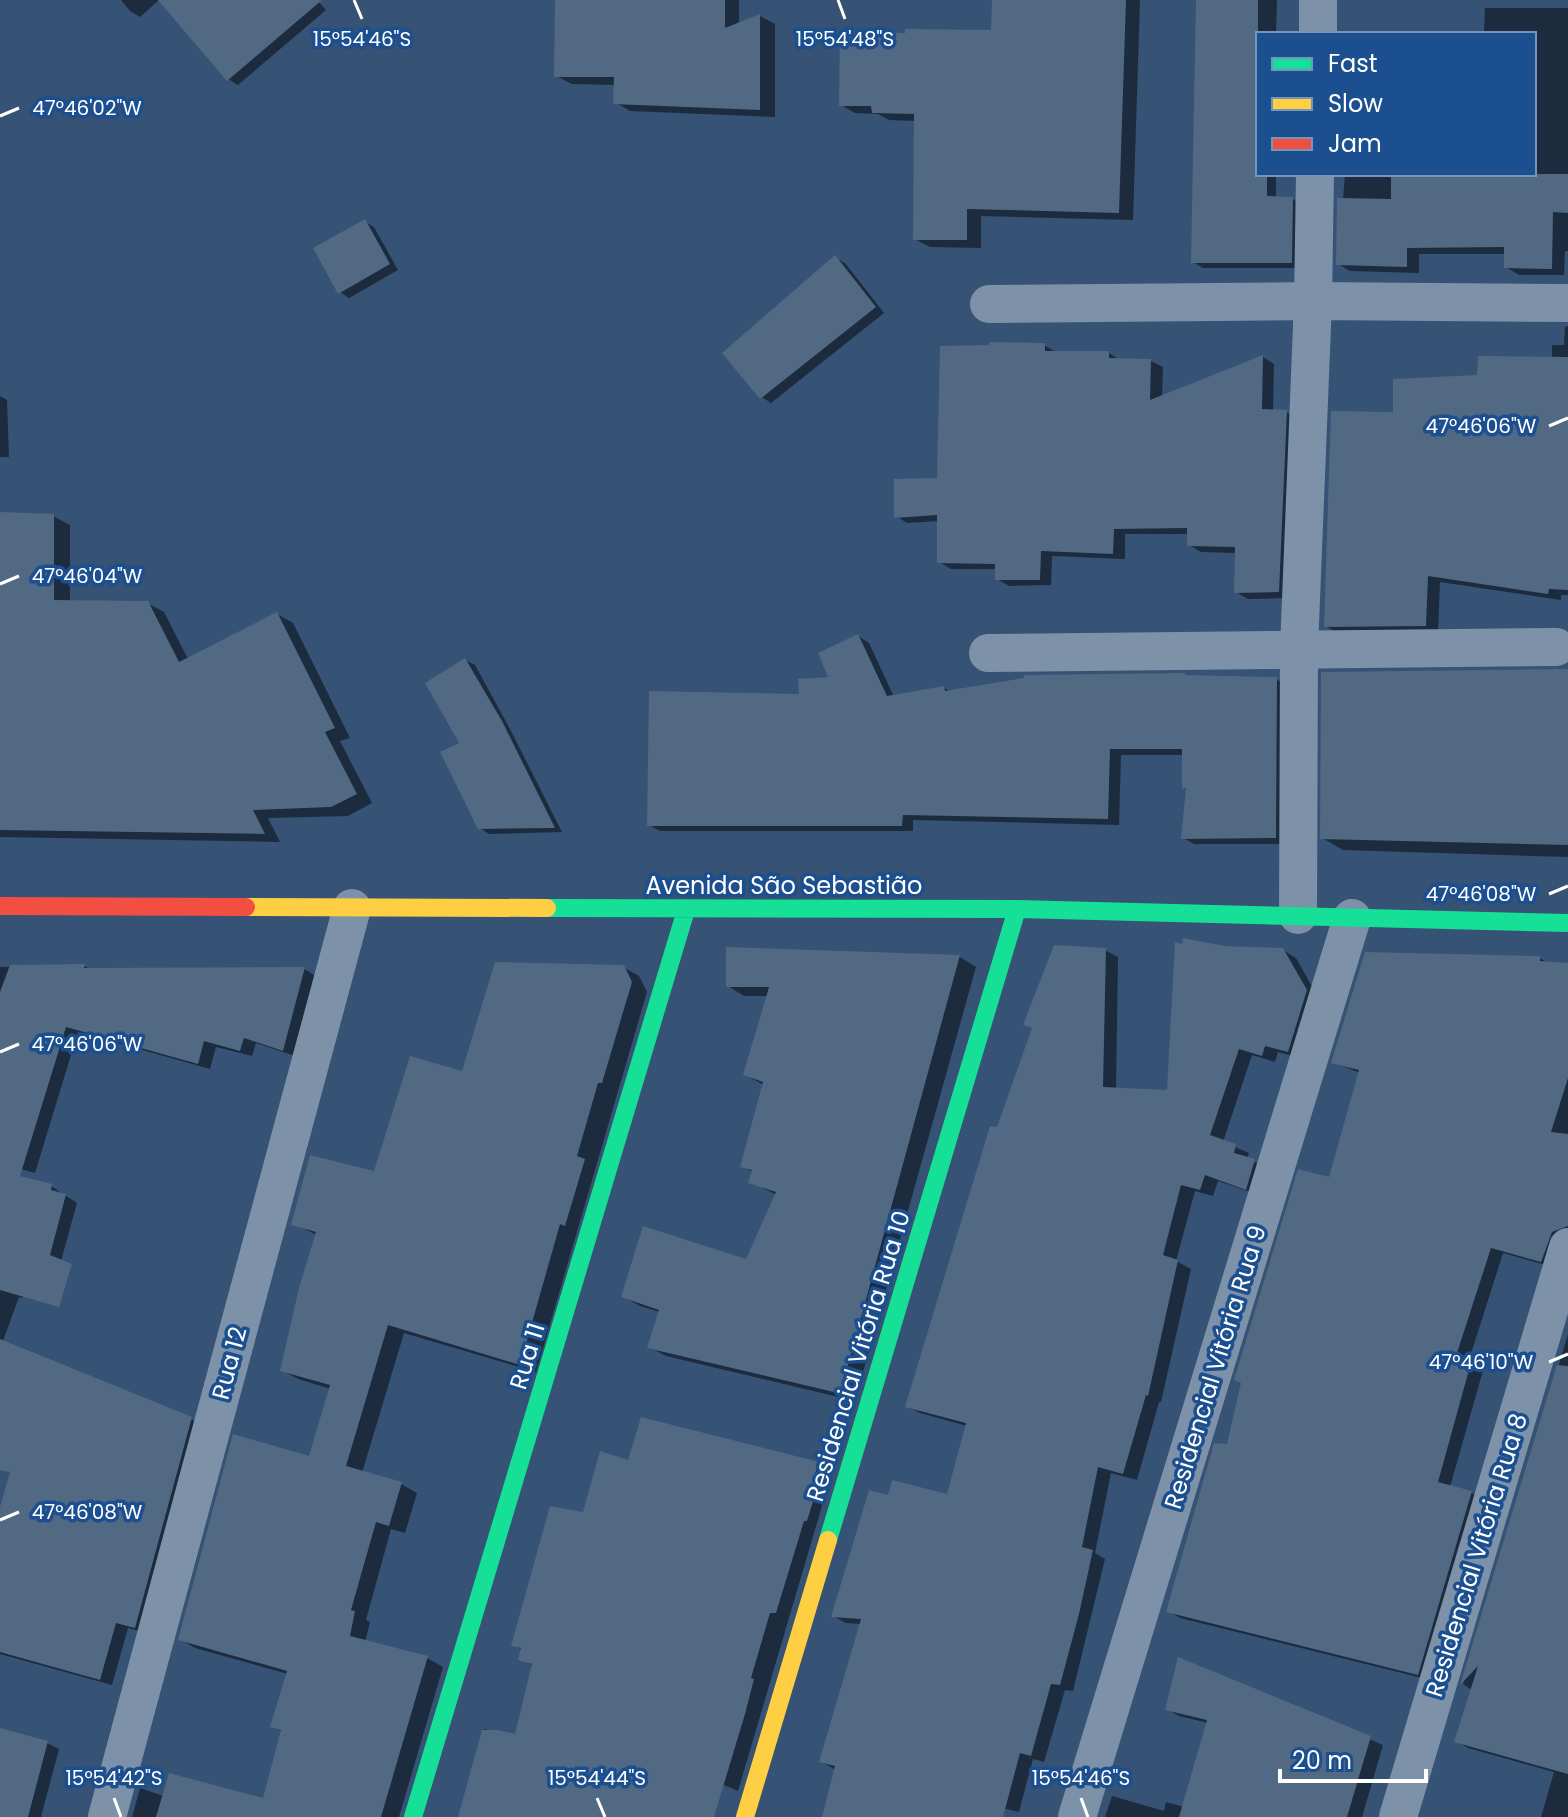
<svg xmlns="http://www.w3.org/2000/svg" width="1568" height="1817" font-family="Poppins,sans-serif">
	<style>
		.shadow { fill: #0007 }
		.building { fill: #526984 }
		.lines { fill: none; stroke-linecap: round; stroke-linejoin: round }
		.street { stroke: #7d92a8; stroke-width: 38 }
		.fast { stroke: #16e098; stroke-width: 18 }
		.slow { stroke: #ffcf43; stroke-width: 18 }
		.jam { stroke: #f24e42; stroke-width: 18 }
		.ticks { fill: none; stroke: #fff; stroke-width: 3 }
		.labels { text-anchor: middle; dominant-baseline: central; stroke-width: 7; stroke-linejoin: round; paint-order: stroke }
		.street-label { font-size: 24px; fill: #fff; stroke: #1b4f8f }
		.ticks-label { font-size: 20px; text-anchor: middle; fill: #fff; stroke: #1b4f8f; stroke-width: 7; stroke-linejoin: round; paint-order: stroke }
	</style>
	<rect width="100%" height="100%" fill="#365274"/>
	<path class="shadow" d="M 121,0 L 159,0 L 140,17 L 130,11 Z
		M 161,0 L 317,0 L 326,10 L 238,85 L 228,79 Z
		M 557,0 L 739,0 L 739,24 L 760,16 L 775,24 L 775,117 L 630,111 L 615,102 L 615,85 L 572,84 L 556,76 Z
		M 994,0 L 1140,0 L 1133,220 L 981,216 L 981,248 L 930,247 L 915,239 L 916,121 L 889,120 L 878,114 L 855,113 L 841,105 L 907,35 L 993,32 Z
		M 1198,0 L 1277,0 L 1276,34 L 1258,34 L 1258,174 L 1276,174 L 1276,198 L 1292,199 L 1301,204 L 1300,268 L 1203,268 L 1193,262 Z
		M 1485,8 L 1568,8 L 1568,251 L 1565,251 L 1564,275 L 1519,275 L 1506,267 L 1506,254 L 1419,254 L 1419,273 L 1350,271 L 1338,264 L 1345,174 L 1534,174 L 1534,34 L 1484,34 Z
		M 365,222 L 374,227 L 398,270 L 349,298 L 340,292 Z
		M 835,258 L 845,263 L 884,313 L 771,403 L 762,397 Z
		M 1568,326 L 1568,595 L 1561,595 L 1561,600 L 1440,582 L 1438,633 L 1339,634 L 1326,626 L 1395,415 L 1479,377 L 1552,359 L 1552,345 L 1564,345 L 1565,327 Z
		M 1044,345 L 1056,352 L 1109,353 L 1120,360 L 1151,361 L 1163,367 L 1162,398 L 1263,357 L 1274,364 L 1273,411 L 1286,412 L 1298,418 L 1291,598 L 1248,599 L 1236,592 L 1237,553 L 1201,552 L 1189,545 L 1189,534 L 1125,534 L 1125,559 L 1052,556 L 1051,585 L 1009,586 L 997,579 L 997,569 L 951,569 L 939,562 L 939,521 L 907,523 L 896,516 L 939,480 Z
		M 0,396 L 7,400 L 9,457 L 0,457 Z
		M 0,514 L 53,516 L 70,525 L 70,602 L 147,603 L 164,612 L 188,659 L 277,614 L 293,623 L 350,738 L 340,741 L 372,803 L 348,816 L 268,818 L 280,842 L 0,837 Z
		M 858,636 L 869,643 L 894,697 L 944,688 L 951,692 L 1188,677 L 1276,679 L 1287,685 L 1287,844 L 1194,844 L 1183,838 L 1187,790 L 1184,788 L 1184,755 L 1121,755 L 1119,825 L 913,820 L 913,831 L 660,831 L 649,825 L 801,696 L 831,679 Z
		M 465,660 L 475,665 L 510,729 L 562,832 L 489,834 L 480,828 L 462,744 Z
		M 1568,672 L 1568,857 L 1343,850 L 1322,838 Z
		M 1223,948 L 1283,950 L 1296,958 L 1319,999 L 1301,1058 L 1278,1052 L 1275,1062 L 1252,1055 L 1223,1142 L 1249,1153 L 1247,1159 L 1268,1168 L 1259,1195 L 1218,1181 L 1213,1196 L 1195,1191 L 1176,1261 L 1191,1269 L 1161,1402 L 1159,1402 L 1137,1480 L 1111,1473 L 1095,1553 L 1105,1559 L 1073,1691 L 1065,1690 L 1044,1762 L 1033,1759 L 1019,1812 L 834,1769 L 821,1761 L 861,1624 L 846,1623 L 833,1616 L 889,1497 L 949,1497 L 967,1426 L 920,1413 L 907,1406 L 1034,1029 L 1025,1024 L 1105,950 L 1118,957 L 1116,1090 L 1169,1092 Z
		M 728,949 L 960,957 L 976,967 L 855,1401 L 666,1356 L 649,1347 L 660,1312 L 640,1306 L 623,1296 L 747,1262 L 777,1195 L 750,1182 L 753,1172 L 742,1166 L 764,1085 L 745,1075 L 769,996 L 744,996 L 728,986 Z
		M 1539,958 L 1549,963 L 1568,965 L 1568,1236 L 1553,1267 L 1503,1253 L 1469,1360 L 1484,1367 L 1450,1487 L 1472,1493 L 1484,1500 L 1430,1680 L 1180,1618 L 1168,1611 L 1330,1180 L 1360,1073 L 1333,1062 Z
		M 84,966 L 92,970 L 304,969 L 316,976 L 295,1056 L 256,1043 L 252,1056 L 216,1047 L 210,1069 L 78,1032 L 35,1173 L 0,1163 L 0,967 Z
		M 623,967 L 639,976 L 647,992 L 536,1372 L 404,1333 L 362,1473 L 401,1484 L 417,1493 L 405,1533 L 391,1529 L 366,1620 L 370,1622 L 365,1642 L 427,1658 L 443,1667 L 399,1817 L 132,1817 L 140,1788 L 164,1796 L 264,1800 L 283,1732 L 273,1726 L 288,1674 L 195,1648 L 180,1639 L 310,1458 L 331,1389 L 298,1379 L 282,1370 L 317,1235 L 294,1224 L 376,1174 L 464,1074 Z
		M 0,1172 L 51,1186 L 77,1203 L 61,1261 L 42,1254 L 22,1298 L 19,1297 L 0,1349 Z
		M 1568,1334 L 1568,1817 L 1541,1817 L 1554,1772 L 1468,1748 L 1456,1741 L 1472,1690 L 1463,1684 Z
		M 191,1419 L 202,1426 L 147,1633 L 128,1628 L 112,1685 L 0,1654 L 0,1514 Z
		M 629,1462 L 818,1464 L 832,1472 L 738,1791 L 719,1783 L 708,1817 L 471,1817 L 469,1786 L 484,1729 L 516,1737 L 534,1666 L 521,1659 L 523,1650 L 513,1645 L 584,1515 Z
		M 1179,1660 L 1383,1745 L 1362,1817 L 1105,1817 L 1112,1796 L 1164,1811 L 1166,1802 L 1184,1807 L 1208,1723 L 1179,1716 L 1167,1709 Z
		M 0,1730 L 47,1743 L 59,1749 L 41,1817 L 0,1817 Z"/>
	<path class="building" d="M 158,0 L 322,0 L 227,81 Z
		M 555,0 L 725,0 L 725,28 L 760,14 L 760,110 L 613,104 L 614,77 L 554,77 Z
		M 992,0 L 1126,0 L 1119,213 L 967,209 L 967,240 L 913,240 L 914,114 L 872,113 L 871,106 L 839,106 L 840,31 L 905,33 L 905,29 L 991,30 Z
		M 1196,0 L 1258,0 L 1258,174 L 1267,174 L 1267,196 L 1293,197 L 1292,263 L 1191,263 Z
		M 1391,174 L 1568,174 L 1568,213 L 1553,212 L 1552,269 L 1504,268 L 1504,247 L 1407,248 L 1407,267 L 1336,265 L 1337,198 L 1391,199 Z
		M 365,219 L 390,264 L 338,294 L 313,248 Z
		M 835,255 L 876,307 L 760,399 L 722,353 Z
		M 990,342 L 1045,343 L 1045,351 L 1109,351 L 1109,358 L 1151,359 L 1150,400 L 1263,355 L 1262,409 L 1287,410 L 1279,592 L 1234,593 L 1235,547 L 1187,546 L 1187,528 L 1114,529 L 1113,554 L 1041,551 L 1040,580 L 995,580 L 995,564 L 937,563 L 937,515 L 894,518 L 894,479 L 937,478 L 940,346 L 989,345 Z
		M 1478,356 L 1568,357 L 1568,590 L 1549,589 L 1548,594 L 1428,576 L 1426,626 L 1324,627 L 1331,411 L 1393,412 L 1393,379 L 1477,375 Z
		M 0,512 L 54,514 L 54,600 L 148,601 L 179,662 L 277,612 L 335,728 L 325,732 L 357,794 L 331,807 L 253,810 L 265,834 L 0,830 Z
		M 858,634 L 887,696 L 944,686 L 945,691 L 1024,678 L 1024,675 L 1185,673 L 1185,675 L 1277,677 L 1276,838 L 1181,839 L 1186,788 L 1182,789 L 1182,749 L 1110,749 L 1108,819 L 903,815 L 902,826 L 647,826 L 649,691 L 799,694 L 798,679 L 828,677 L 818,653 Z
		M 465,658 L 502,721 L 555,828 L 478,829 L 440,752 L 459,743 L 425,683 Z
		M 1568,669 L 1568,845 L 1320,839 L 1321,672 Z
		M 1183,938 L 1224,946 L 1283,948 L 1307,990 L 1288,1052 L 1265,1046 L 1262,1056 L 1239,1049 L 1210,1135 L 1236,1144 L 1234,1153 L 1255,1159 L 1246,1190 L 1205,1175 L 1200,1190 L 1181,1185 L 1163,1255 L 1178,1260 L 1148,1396 L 1146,1395 L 1123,1474 L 1098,1467 L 1082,1547 L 1093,1550 L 1079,1614 L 1060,1685 L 1051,1684 L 1031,1756 L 1020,1753 L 1003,1817 L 822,1817 L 835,1766 L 819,1762 L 861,1619 L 831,1617 L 869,1490 L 888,1495 L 892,1480 L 947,1494 L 966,1423 L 905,1407 L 990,1126 L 997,1127 L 1032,1028 L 1023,1025 L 1054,945 L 1106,948 L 1103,1087 L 1167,1090 L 1175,942 L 1182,944 Z
		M 726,947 L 960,955 L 841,1391 L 838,1393 L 647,1348 L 659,1310 L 621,1297 L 643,1226 L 746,1259 L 776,1192 L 748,1183 L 752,1170 L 740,1167 L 763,1082 L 743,1075 L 769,987 L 726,987 Z
		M 1365,952 L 1540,956 L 1540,961 L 1568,963 L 1568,1078 L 1551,1132 L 1568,1134 L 1568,1226 L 1552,1232 L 1541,1262 L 1491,1248 L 1457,1353 L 1472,1359 L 1438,1482 L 1472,1491 L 1418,1675 L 1166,1612 L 1214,1443 L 1227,1444 L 1241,1383 L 1234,1380 L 1298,1169 L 1329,1177 L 1359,1070 L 1331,1063 Z
		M 495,962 L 624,965 L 632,982 L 602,1083 L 598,1083 L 577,1156 L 585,1159 L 565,1226 L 560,1224 L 520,1365 L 388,1325 L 346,1466 L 402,1482 L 389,1526 L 376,1522 L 351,1610 L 355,1611 L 350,1636 L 428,1656 L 381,1817 L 156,1817 L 169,1773 L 263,1798 L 281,1730 L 270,1727 L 287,1671 L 178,1640 L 233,1434 L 309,1456 L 330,1385 L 280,1371 L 299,1288 L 316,1232 L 291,1225 L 310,1155 L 374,1171 L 410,1056 L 462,1071 Z
		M 85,964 L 84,968 L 305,967 L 283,1051 L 244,1038 L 240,1051 L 204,1041 L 198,1064 L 66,1027 L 20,1176 L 52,1184 L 51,1190 L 66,1194 L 50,1255 L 72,1264 L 59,1307 L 0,1290 L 0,992 L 10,965 Z
		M 0,1339 L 192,1417 L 135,1628 L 116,1623 L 100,1680 L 0,1652 L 0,1507 L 10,1472 L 0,1470 Z
		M 1557,1365 L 1568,1366 L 1568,1774 L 1454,1742 L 1478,1666 L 1460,1685 Z
		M 641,1417 L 819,1462 L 814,1477 L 820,1478 L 807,1521 L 804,1521 L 776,1613 L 770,1613 L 751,1678 L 754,1679 L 745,1714 L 714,1817 L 458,1817 L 482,1730 L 498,1730 L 515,1734 L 532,1664 L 518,1660 L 521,1648 L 511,1646 L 550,1506 L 583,1512 L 600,1451 L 628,1460 Z
		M 1178,1657 L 1371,1736 L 1347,1817 L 1179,1817 L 1207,1720 L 1165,1710 Z
		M 0,1728 L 48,1741 L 28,1817 L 0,1817 Z"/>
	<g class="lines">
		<path class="street" d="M 1318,34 L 1318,0
			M 989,304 L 1313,301 L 1568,303
			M 988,653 L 1556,647
			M 1298,915 L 1299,649 L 1313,301 L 1315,174
			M 107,1817 L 352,908
			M 1077,1817 L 1352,918
			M 1398,1817 L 1568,1247"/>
		<path class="fast" d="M 547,908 L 1017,909 L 1568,923
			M 828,1540 L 1017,909
			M 413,1817 L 686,910"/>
		<path class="slow" d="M 246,907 L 547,908
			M 745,1817 L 828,1540"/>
		<path class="jam" d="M 0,906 L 246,907"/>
	</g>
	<path class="ticks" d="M 354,0 L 362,19M 838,0 L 845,19M 0,116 L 19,108M 1549,426 L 1568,418M 0,584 L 19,576M 1549,894 L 1568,886M 0,1052 L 19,1044M 1549,1362 L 1568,1354M 0,1520 L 19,1512M 114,1798 L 121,1817M 597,1798 L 605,1817M 1081,1798 L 1088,1817"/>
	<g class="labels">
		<g class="street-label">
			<text x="784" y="885">Avenida São Sebastião</text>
			<text transform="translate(527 1356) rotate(-73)">Rua 11</text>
			<text transform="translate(858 1356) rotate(-73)">Residencial Vitória Rua 10</text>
			<text transform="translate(229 1363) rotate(-75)">Rua 12</text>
			<text transform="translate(1215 1367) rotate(-73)">Residencial Vitória Rua 9</text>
			<text transform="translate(1476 1555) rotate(-73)">Residencial Vitória Rua 8</text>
		</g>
	</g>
	<g class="ticks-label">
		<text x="362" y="46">15°54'46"S</text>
		<text x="845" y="46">15°54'48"S</text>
		<text x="87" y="115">47°46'02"W</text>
		<text x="1481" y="433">47°46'06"W</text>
		<text x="87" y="583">47°46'04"W</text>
		<text x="1481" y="901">47°46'08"W</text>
		<text x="87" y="1051">47°46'06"W</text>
		<text x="1481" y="1369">47°46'10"W</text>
		<text x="87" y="1519">47°46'08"W</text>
		<text x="114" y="1785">15°54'42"S</text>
		<text x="597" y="1785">15°54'44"S</text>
		<text x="1081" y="1785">15°54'46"S</text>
	</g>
	<rect x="1256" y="32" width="280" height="144" fill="#1b4f8f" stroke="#7695bc" stroke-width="2"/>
	<rect x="1272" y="58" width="40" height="12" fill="#16e098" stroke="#7695bc" stroke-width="2"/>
	<text x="1328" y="72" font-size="24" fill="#ffffff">Fast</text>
	<rect x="1272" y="98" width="40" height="12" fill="#ffcf43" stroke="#7695bc" stroke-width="2"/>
	<text x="1328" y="112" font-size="24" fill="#ffffff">Slow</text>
	<rect x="1272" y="138" width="40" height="12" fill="#f24e42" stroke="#7695bc" stroke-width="2"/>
	<text x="1328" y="152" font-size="24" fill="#ffffff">Jam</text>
	<path d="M1280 1769v12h146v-12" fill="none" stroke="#ffffff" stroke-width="4"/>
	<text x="1292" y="1769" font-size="24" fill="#ffffff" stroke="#1b4f8f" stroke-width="6" paint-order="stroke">20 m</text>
</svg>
